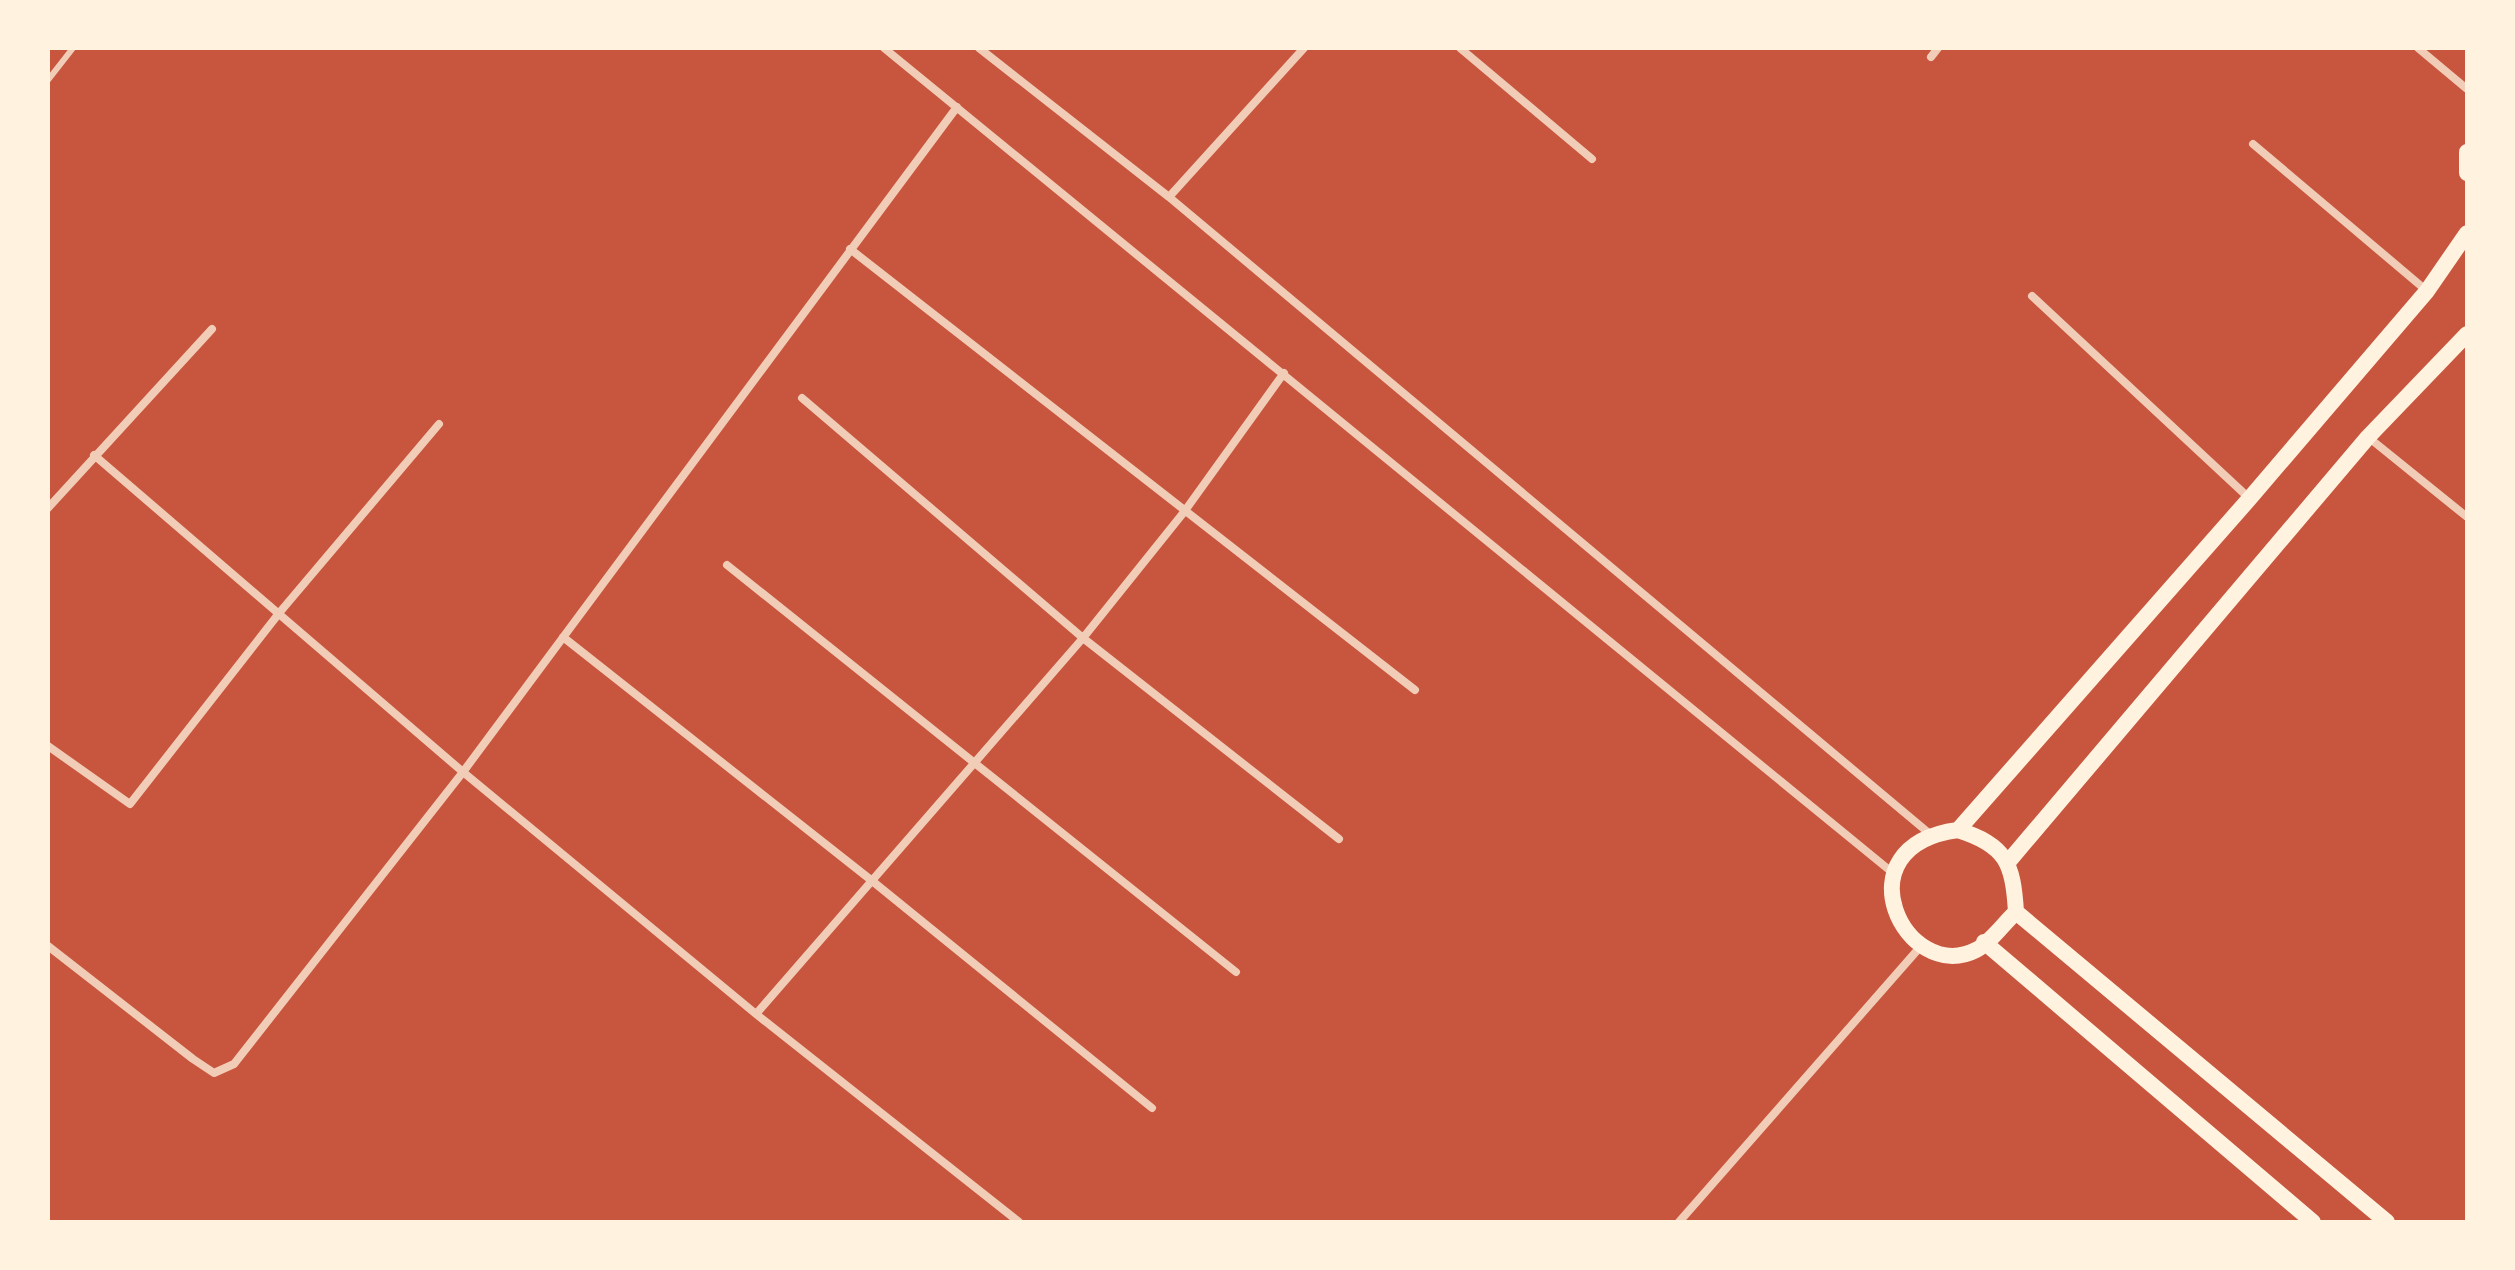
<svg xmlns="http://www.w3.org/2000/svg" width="2515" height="1270" font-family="'Roboto Condensed',sans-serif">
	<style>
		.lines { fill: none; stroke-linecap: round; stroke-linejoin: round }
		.service { stroke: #f1ccb7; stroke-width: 6 }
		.minor { stroke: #f1ccb7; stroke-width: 8 }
		.secondary { stroke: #fff3e0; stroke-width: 16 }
	</style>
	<rect width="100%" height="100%" fill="#c8553d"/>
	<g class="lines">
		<path class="service" d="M 48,80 L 73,48"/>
		<path class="minor" d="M 884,48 L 1893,873
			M 979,48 L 1169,197 L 1930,834
			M 1460,48 L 1592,159
			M 2418,48 L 2467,89
			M 1931,57 L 1938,48
			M 2253,144 L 2427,291
			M 1169,197 L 1304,48
			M 850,249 L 1415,690
			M 2032,296 L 2249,498
			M 802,398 L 1083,638 L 1339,839
			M 2368,437 L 2467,517
			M 94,455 L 463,772 L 756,1014 L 1019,1222
			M 48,508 L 212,329
			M 727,565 L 1236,972
			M 563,637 L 871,880 L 1152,1108
			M 48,746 L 130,804 L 280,612 L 439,424
			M 48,946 L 193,1059 L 214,1073 L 234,1064 L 463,772 L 957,107
			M 756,1014 L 1083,638 L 1184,512 L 1284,373
			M 1679,1222 L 1921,946"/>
		<path class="secondary" d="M 2467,152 L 2467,173
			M 1958,830 L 2250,498 L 2427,291 L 2467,233
			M 1958,830 C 2006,845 2013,863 2016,912 C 2004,923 1990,943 1976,950 C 1906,986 1837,846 1958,830 Z
			M 2009,861 L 2368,437 L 2467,334
			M 2016,912 L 2387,1222
			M 1984,942 L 2313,1222"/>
	</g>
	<rect width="2515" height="1270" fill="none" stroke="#fff3e0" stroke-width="100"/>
</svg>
